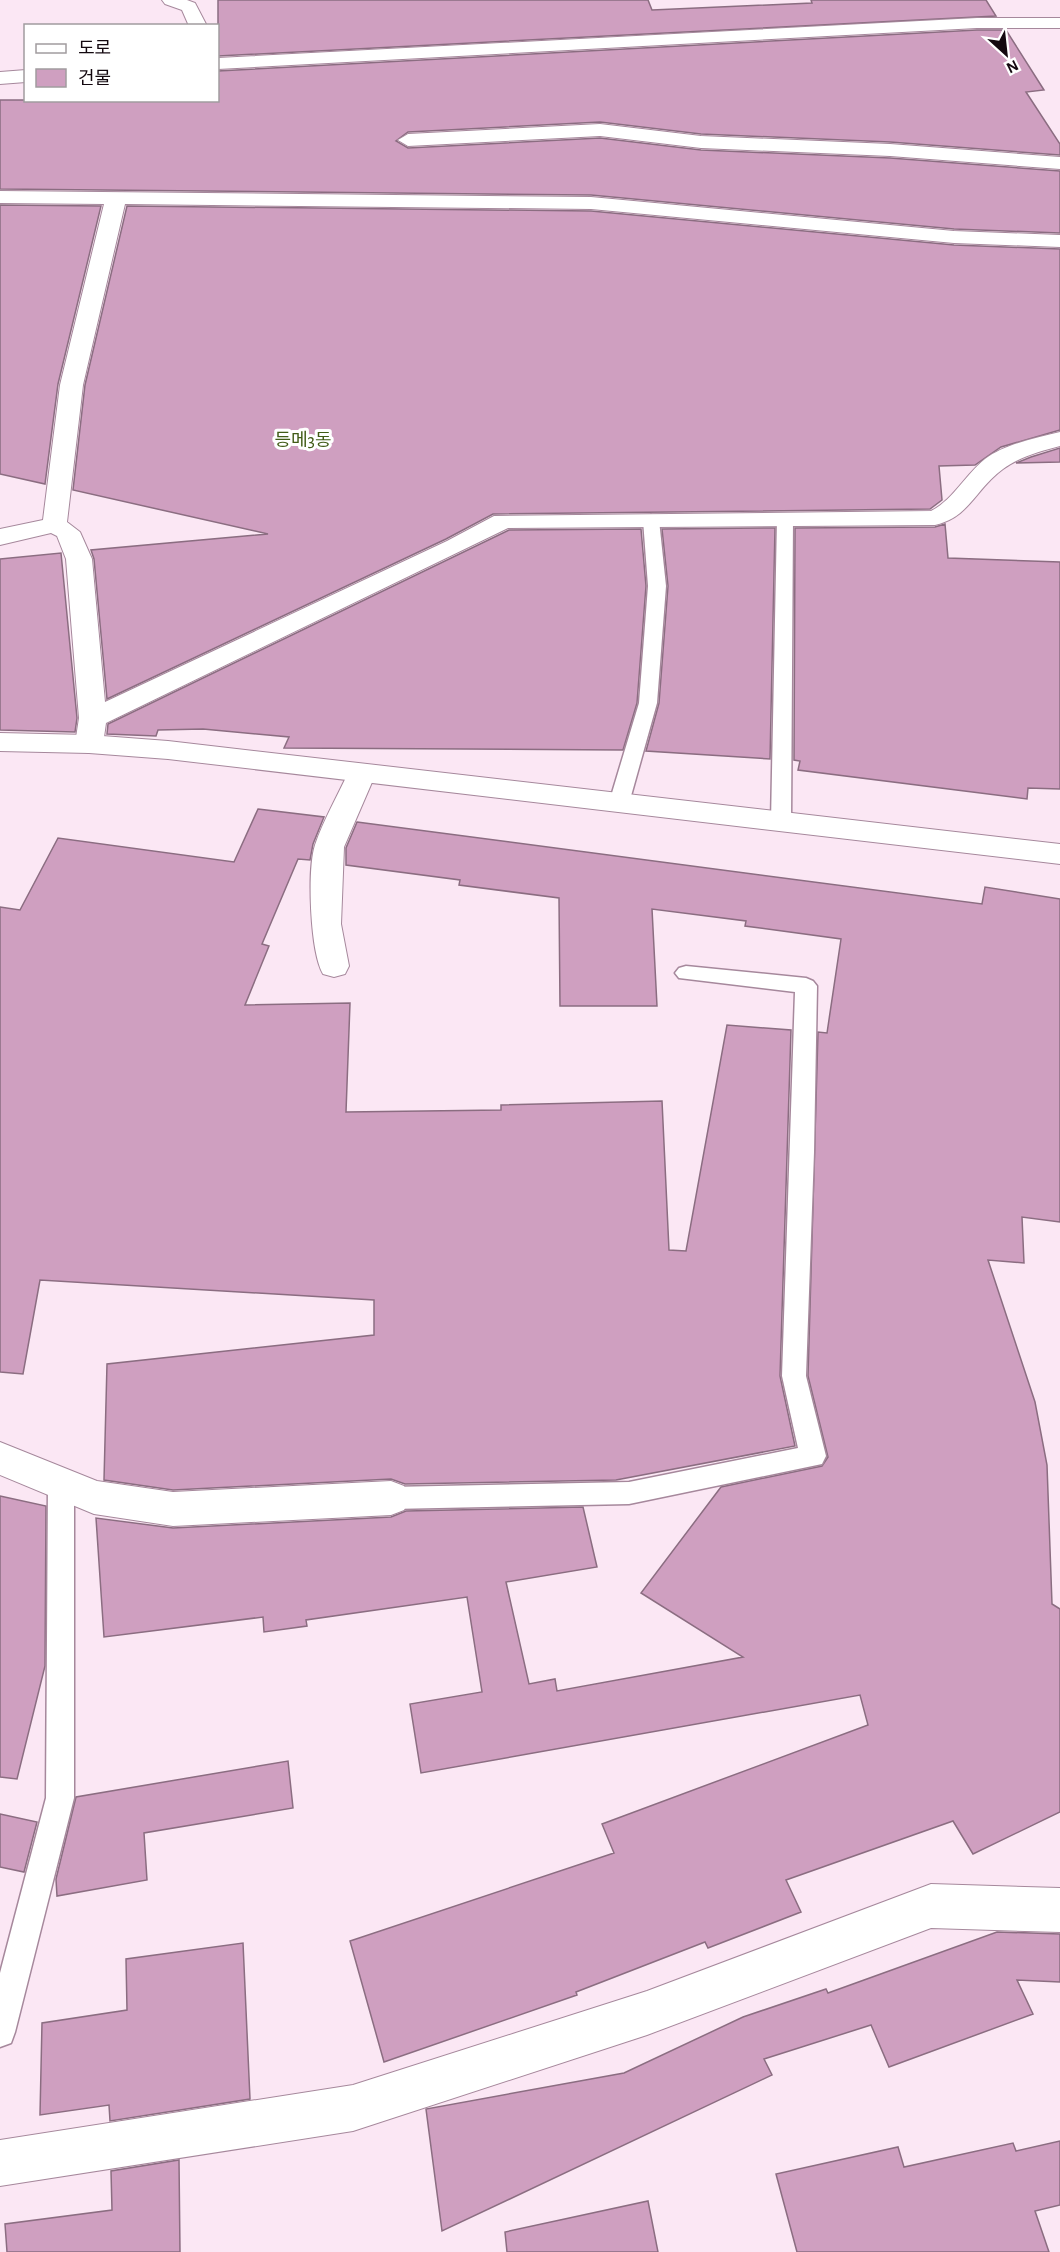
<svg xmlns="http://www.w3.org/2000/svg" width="1060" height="2252" font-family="'Alegreya Sans','Noto Sans KR',sans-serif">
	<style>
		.building { fill: #cf9fc0; stroke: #8b6d81; stroke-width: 1.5 }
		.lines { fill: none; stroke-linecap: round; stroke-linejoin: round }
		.lane-casing { stroke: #a6889c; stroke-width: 3 }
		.street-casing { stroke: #a6889c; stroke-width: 2 }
		.secondary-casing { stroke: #a6889c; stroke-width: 2 }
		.lane { fill: #fff; fill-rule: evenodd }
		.street { fill: #fff; fill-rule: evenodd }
		.secondary { fill: #fff; fill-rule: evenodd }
		.labels { text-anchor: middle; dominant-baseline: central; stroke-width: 6; stroke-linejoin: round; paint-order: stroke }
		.far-quarter-label { font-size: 18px; fill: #405b16; stroke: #fff }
	</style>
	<rect width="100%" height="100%" fill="#fbe7f4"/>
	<path class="building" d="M 218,0 L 648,0 L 652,10 L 812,3 L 811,0 L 986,0 L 996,16 L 218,56 Z
		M 977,30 L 1006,30 L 1044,90 L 1026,92 L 1060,144 L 1060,155 L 890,142 L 701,134 L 600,122 L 408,132 L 396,141 L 408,148 L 600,138 L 701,150 L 890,158 L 1060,171 L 1060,233 L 954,229 L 591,195 L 0,189 L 0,100 L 218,100 L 218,71 Z
		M 0,205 L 101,206 L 58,384 L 45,484 L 0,474 Z
		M 127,206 L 591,211 L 954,245 L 1060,249 L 1060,430 L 1001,447 L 975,465 L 939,466 L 942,500 L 930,509 L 493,514 L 446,539 L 107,699 L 94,559 L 91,550 L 268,534 L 73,490 L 85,385 Z
		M 1060,448 L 1060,462 L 1016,463 L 1031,457 Z
		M 945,524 L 948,558 L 1060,562 L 1060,789 L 1028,788 L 1027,799 L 798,770 L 800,761 L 794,760 L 795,528 L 935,527 Z
		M 775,528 L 770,759 L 646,751 L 659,703 L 668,586 L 662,529 Z
		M 641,529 L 646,586 L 637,703 L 623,750 L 284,748 L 289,737 L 203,729 L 158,730 L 156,736 L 107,734 L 108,724 L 509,530 Z
		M 61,553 L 77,718 L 75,732 L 0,730 L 0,559 Z
		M 258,809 L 324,817 L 313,844 L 310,860 L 298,859 L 262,944 L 269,946 L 245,1005 L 350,1003 L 346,1112 L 501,1110 L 501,1105 L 662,1101 L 669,1250 L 686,1251 L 727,1025 L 791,1030 L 780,1376 L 795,1446 L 616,1480 L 405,1484 L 391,1479 L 173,1490 L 104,1480 L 107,1364 L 374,1335 L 374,1300 L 40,1280 L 23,1374 L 0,1372 L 0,907 L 20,910 L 58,838 L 234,862 Z
		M 357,822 L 982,904 L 985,887 L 1060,899 L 1060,1222 L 1022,1217 L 1024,1263 L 988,1260 L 1035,1402 L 1047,1465 L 1052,1604 L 1060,1609 L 1060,1812 L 973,1854 L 953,1821 L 786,1880 L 801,1912 L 708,1948 L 705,1942 L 576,1992 L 577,1995 L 384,2062 L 350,1941 L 614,1853 L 602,1824 L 868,1725 L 860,1695 L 421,1773 L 410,1704 L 482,1692 L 467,1597 L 306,1620 L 307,1626 L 264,1632 L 263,1617 L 104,1637 L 96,1518 L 173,1528 L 391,1517 L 406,1511 L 583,1507 L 597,1567 L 506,1582 L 529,1684 L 555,1679 L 557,1691 L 743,1657 L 641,1593 L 721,1487 L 822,1466 L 828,1457 L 808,1376 L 818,1032 L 827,1033 L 841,939 L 745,926 L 746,921 L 652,909 L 657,1006 L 560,1006 L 559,898 L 459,885 L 460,880 L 346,865 L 346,848 Z
		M 0,1496 L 46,1506 L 45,1666 L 17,1779 L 0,1777 Z
		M 288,1761 L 293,1808 L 144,1833 L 147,1880 L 57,1896 L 56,1879 L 76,1797 Z
		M 0,1814 L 37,1822 L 24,1872 L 0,1867 Z
		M 997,1932 L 1060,1934 L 1060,1982 L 1017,1980 L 1033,2014 L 889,2067 L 871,2025 L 764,2059 L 772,2075 L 442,2231 L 426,2109 L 624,2073 L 743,2017 L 826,1989 L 828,1993 Z
		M 243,1943 L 250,2099 L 110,2121 L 109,2105 L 40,2115 L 42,2023 L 127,2010 L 126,1959 Z
		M 1060,2141 L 1060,2205 L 1035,2211 L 1049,2252 L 797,2252 L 776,2174 L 898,2147 L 904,2167 L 1013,2143 L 1016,2151 Z
		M 179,2160 L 180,2252 L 7,2252 L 5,2224 L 112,2210 L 111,2171 Z
		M 648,2201 L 658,2252 L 507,2252 L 505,2232 Z"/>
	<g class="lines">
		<defs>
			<path id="lane" d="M 785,514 L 793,519 L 791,822 L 788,827 L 774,827 L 771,822 L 777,519 Z
				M 651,515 L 659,520 L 666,586 L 657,703 L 629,803 L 626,808 L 612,808 L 609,803 L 639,703 L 648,586 L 643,520 Z
				M 686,966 L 806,978 L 813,981 L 817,986 L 814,1152 L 806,1376 L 826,1456 L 822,1464 L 629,1504 L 391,1509 L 382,1506 L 378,1498 L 382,1490 L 391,1487 L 629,1482 L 798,1448 L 782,1376 L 795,992 L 679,978 L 675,973 L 679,968 Z
				M 61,1471 L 70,1474 L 74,1482 L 74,1798 L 15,2032 L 11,2043 L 0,2047 L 0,1973 L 46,1798 L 48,1482 L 52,1474 Z"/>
			<path id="street" d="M 162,0 L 187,0 L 195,3 L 207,26 L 189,26 L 182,10 L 165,4 Z
				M 977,18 L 1060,18 L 1060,28 L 977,28 L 218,69 L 218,58 Z
				M 26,70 L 26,82 L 0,84 L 0,72 Z
				M 600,124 L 701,136 L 890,144 L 1060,157 L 1060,169 L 890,156 L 701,148 L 600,136 L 408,146 L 398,140 L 408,134 Z
				M 0,191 L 591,197 L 954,231 L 1060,235 L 1060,247 L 954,243 L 591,209 L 125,204 L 83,385 L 67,522 L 80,532 L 92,559 L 105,702 L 447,541 L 494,516 L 931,511 C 953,500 965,475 985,459 C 1005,444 1036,438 1060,432 L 1060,446 C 1041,451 1019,457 1003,469 C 975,489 970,517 935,525 L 508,528 L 106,723 L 103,744 L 99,750 L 89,753 L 79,750 L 75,744 L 79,718 L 66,559 L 57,536 L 51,533 L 0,545 L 0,529 L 43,520 L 60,385 L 104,204 L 0,203 Z
				M 362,764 L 372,767 L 376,773 L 344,847 L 341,924 L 349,966 L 345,974 L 334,977 L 323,974 C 310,952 307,869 315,845 C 323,821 337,797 348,773 L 352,767 Z
				M 0,1442 L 97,1481 L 173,1492 L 391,1481 L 404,1486 L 410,1498 L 404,1510 L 391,1515 L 173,1526 L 94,1514 L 0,1475 Z
				M 931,1884 L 1060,1888 L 1060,1932 L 931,1928 L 647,2035 L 353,2131 L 0,2186 L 0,2140 L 353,2085 L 647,1991 Z"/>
			<path id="secondary" d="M 0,733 L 89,735 L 168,741 L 1060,844 L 1060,864 L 168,759 L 89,753 L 0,751 Z"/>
		</defs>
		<use href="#lane" class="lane-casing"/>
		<use href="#street" class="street-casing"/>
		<use href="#secondary" class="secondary-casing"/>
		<use href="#lane" class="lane"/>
		<use href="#street" class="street"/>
		<use href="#secondary" class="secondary"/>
	</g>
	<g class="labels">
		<g class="far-quarter-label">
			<text x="303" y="441">등메3동</text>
		</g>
	</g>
	<rect x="24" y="24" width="195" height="78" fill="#ffffff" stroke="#a19c9f" stroke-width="1.5"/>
	<rect x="36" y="44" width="30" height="9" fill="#ffffff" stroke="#a19c9f" stroke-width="1.5"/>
	<text x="78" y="54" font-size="18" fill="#13080f">도로</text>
	<rect x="36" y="69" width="30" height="18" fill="#cf9fc0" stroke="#a19c9f" stroke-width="1.5"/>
	<text x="78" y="84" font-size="18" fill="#13080f">건물</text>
	<g transform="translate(1006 54) rotate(153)" stroke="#ffffff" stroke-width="4.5" paint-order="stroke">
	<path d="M0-4.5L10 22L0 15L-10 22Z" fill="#13080f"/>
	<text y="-9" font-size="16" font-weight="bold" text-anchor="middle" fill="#13080f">N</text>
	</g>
</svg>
